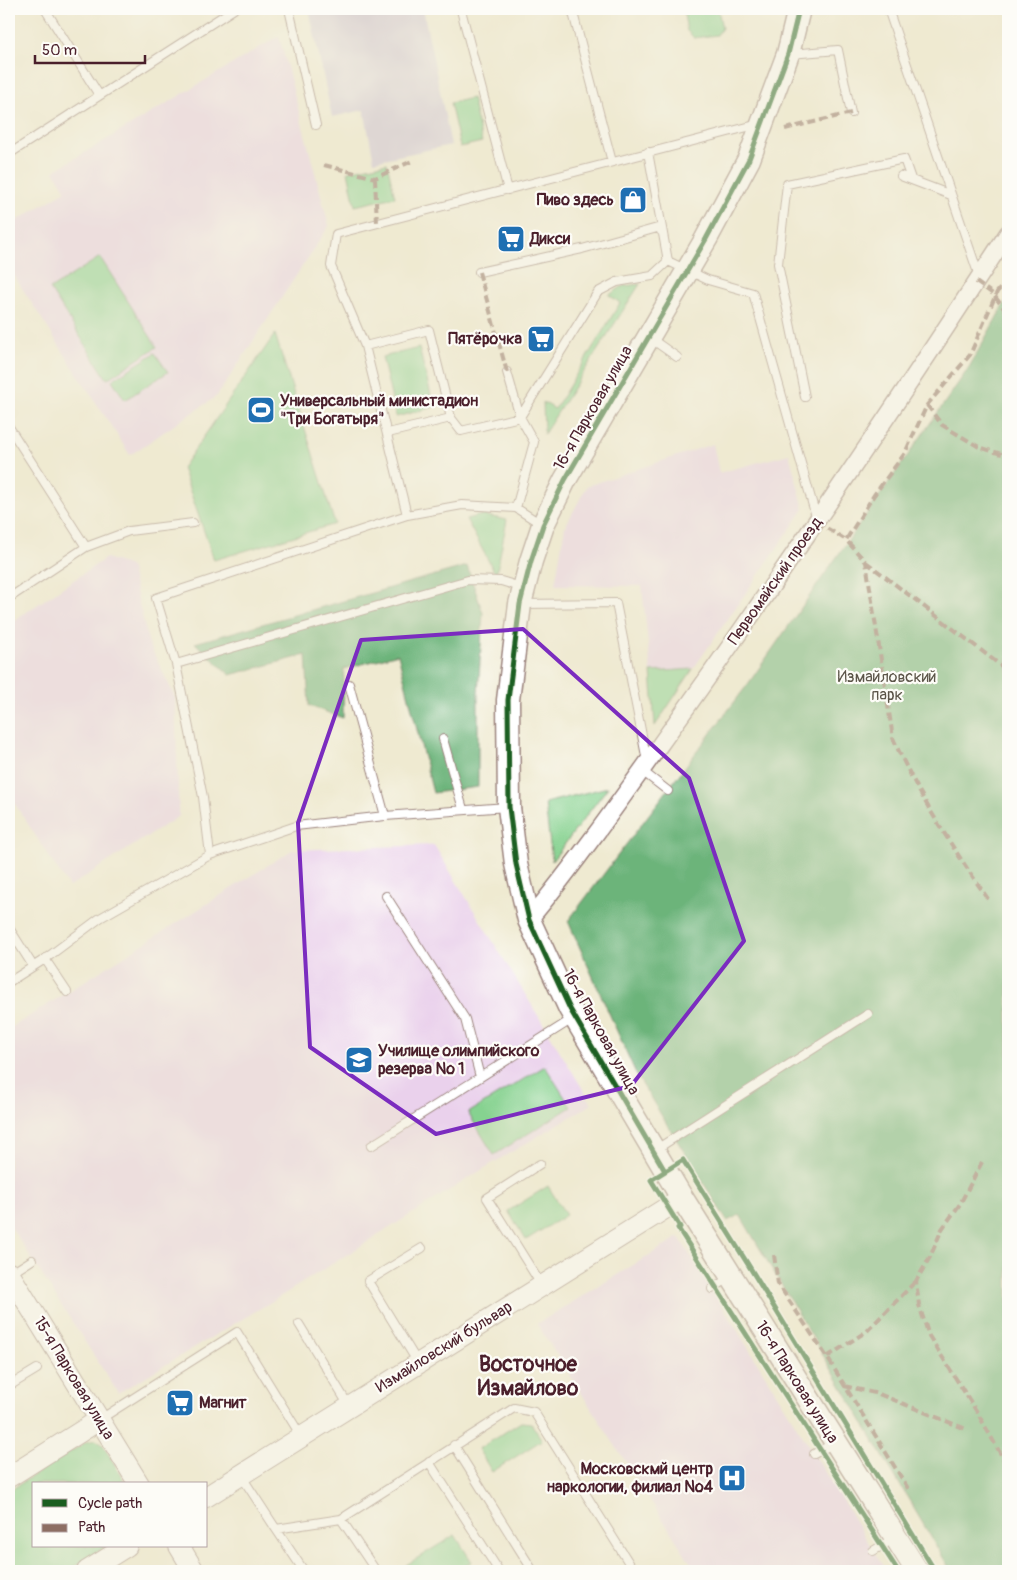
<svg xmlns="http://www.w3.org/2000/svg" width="1017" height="1580" font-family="Pangolin,sans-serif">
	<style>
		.built { fill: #ead1ec }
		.industrial { fill: #cabfd6 }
		.green { fill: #86d290; stroke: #68785e }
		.forest { fill: #6cb47a; stroke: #5b6a52 }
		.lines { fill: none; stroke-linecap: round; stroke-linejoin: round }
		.service-casing { stroke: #9c847e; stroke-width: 10 }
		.minor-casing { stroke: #9c847e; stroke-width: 19 }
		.tertiary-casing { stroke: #9c847e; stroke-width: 22 }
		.secondary-casing { stroke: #9c847e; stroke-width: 25 }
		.service { stroke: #fff; stroke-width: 8 }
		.minor { stroke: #fff; stroke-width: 16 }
		.tertiary { stroke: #fff; stroke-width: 20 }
		.secondary { stroke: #fff; stroke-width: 22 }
		.quiet { stroke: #8d6e63; stroke-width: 4; stroke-dasharray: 8 4; stroke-linecap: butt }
		.cycleway-casing { stroke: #fdfcf7; stroke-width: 8 }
		.cycleway { stroke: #1b5e20; stroke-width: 5 }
		.marked { fill: none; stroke: #7b2cbf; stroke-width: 4; stroke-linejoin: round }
		.labels { text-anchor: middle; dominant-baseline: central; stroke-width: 4.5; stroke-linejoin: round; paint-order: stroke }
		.poi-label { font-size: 16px; font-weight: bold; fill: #4a1f2b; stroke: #fdfcf7; text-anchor: start }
		.street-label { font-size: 16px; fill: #4a1f2b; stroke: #fdfcf7 }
		.park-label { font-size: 16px; fill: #5c5549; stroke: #fdfcf7 }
		.district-label { font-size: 21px; font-weight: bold; fill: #4a1f2b; stroke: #fdfcf7 }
	</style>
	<rect width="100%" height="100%" fill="#fdfcf7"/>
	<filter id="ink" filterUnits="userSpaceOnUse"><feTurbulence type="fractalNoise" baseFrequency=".02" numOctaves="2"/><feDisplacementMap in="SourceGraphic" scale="10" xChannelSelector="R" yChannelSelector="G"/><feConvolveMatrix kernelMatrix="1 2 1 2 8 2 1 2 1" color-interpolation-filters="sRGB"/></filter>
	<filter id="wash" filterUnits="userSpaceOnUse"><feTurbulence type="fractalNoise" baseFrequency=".0096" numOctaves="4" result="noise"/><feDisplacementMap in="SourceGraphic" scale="20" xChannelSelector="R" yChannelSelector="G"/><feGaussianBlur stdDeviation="1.12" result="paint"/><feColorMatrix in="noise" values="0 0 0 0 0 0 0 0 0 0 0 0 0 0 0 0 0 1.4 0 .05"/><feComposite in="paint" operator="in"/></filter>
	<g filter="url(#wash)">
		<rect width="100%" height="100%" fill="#efead1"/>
		<path class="built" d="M 279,36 L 329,226 L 217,396 L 130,455 L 9,268 L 9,225 L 66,191 L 54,171 Z
			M 713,444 L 719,473 L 789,454 L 804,509 L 693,669 L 651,672 L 642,586 L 555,585 L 565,527 L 587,486 Z
			M 106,558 L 130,566 L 149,644 L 175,697 L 179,816 L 69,887 L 9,795 L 9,624 Z
			M 434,845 L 592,1104 L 488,1166 L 286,1293 L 118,1393 L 9,1224 L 9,1029 L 292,850 Z
			M 679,1237 L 762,1370 L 886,1571 L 696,1571 L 537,1324 Z"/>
		<path class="industrial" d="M 309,9 L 423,9 L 451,145 L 374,161 L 364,110 L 332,117 Z"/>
		<path class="green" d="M 683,9 L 718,9 L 722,28 L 717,35 L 694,38 L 687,31 Z
			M 472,98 L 482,142 L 460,147 L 450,103 Z
			M 387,163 L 395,197 L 355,206 L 348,171 Z
			M 100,257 L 157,347 L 107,379 L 50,289 Z
			M 640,284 L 544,434 L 543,402 L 555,409 L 620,303 L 609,295 L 623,286 Z
			M 275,334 L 335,524 L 214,560 L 182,468 Z
			M 419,348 L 434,407 L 396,417 L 382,357 Z
			M 155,353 L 168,372 L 125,400 L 112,380 Z
			M 482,515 L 507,520 L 496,575 L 466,519 Z
			M 693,669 L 655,726 L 651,672 Z
			M 608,787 L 552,861 L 545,803 Z
			M 545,1066 L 571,1107 L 494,1155 L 468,1113 Z
			M 548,1186 L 566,1215 L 526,1240 L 508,1211 Z
			M 521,1422 L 531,1423 L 542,1440 L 492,1472 L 478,1449 Z
			M 96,1440 L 103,1445 L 126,1484 L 34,1484 L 34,1546 L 107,1546 L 67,1571 L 9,1571 L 9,1491 L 86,1442 Z
			M 455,1535 L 472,1562 L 457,1571 L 410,1571 L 406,1565 Z"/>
		<path class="forest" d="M 1008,297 L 1008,1571 L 951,1571 L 740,1215 L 727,1221 L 637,1076 L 568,921 L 748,684 L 968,369 Z
			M 467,566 L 483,613 L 478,694 L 478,787 L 433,793 L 398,654 L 344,669 L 343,718 L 309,706 L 306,655 L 230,675 L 195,643 Z"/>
	</g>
	<g filter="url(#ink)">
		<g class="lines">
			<defs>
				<path id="service" d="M 45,9 L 99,95
					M 289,9 L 316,125
					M 572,9 L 612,162
					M 888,9 L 979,276
					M 461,10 L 508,190
					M 790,54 L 838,50 L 851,113
					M 9,154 L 234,9
					M 901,176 L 951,195
					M 667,257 L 668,261 L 708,280 L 753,293 L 817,520
					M 479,272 L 582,249 L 661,227 L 661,231
					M 650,338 L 677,357
					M 365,346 L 331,266 L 336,234 L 759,124
					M 507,372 L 520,417 L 534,442 L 516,508
					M 805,397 L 778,264 L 787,184 L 904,159 L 911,179
					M 9,427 L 86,547 L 9,598
					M 388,433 L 451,418
					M 407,515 L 365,346 L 429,330 L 451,418 L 461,431 L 520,417 L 598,292 L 617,282 L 652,276 L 668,261 L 648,152
					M 86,547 L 129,531 L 193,523
					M 522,604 L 616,603 L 647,761
					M 176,664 L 468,580 L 501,581 L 521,587
					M 349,684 L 385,816
					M 443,739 L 463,809
					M 641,770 L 668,791
					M 210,855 L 203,797 L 176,664 L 156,598 L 407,515 L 462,505 L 516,508 L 541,524
					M 386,896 L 465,1019 L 480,1077
					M 9,928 L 33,966
					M 45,959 L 67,992
					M 9,982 L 45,959 L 100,918 L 210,855 L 296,826 L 385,816 L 507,807
					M 371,1146 L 574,1018
					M 655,1150 L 868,1014
					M 540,1164 L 487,1198 L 542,1286
					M 10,1274 L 32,1260
					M 712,1289 L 729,1278
					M 299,1324 L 349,1406
					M 418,1363 L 368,1281 L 422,1248
					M 9,1386 L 37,1369
					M 99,1420 L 237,1332 L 301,1436
					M 454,1445 L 533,1571
					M 814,1454 L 834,1443
					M 429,1462 L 499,1571
					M 242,1477 L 276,1529 L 341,1519 L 514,1408 L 534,1412 L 634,1571
					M 341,1519 L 376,1571
					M 276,1529 L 304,1571
					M 873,1551 L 893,1539"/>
				<path id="minor" d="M 529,920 C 585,852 636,778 687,707 C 798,551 904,393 1008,233"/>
				<path id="tertiary" d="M 9,1273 L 139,1484
					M 9,1477 L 99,1420
					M 206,1497 L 682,1198
					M 179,1546 L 194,1571
					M 87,1571 L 127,1546"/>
				<path id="secondary" d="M 799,9 L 788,54 L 749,159 L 706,239 L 565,480 L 543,525 L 531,561 L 520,604 L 508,700 L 509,807 L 516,864 L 529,920 L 570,1009 L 682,1198 L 917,1571"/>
			</defs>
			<use href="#service" class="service-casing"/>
			<use href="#minor" class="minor-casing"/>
			<use href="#tertiary" class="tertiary-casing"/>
			<use href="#secondary" class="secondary-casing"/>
			<use href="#service" class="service"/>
			<use href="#minor" class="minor"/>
			<use href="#tertiary" class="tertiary"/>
			<use href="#secondary" class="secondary"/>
			<path class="quiet" d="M 785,129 L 851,113
				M 324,165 L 375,178 L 412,161
				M 375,178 L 377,224
				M 479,272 L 507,372
				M 976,282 L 993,294 L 1008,314
				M 927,405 L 942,425 L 979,447 L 1008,456
				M 817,522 L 846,540
				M 866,562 L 1008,671
				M 988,899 C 953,848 918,796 893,738 L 866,562 L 846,540 L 874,495 L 905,453 L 927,405 L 970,355 L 997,292 L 1008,280
				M 982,1162 L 960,1204 L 942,1229 L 930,1257 L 916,1281 L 919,1305 L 929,1336 L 977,1412 L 1008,1467
				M 774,1255 L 778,1284 L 827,1357 L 909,1490
				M 827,1357 L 867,1331 L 916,1281
				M 844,1386 L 879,1394 L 966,1429"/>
			<defs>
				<path id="cycleway" d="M 665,1171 L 570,1009 L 529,920 L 516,864 L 509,807 L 508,700 L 520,604 L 531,561 L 543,525 L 565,480 L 706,239 L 749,159 L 788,54 L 799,9
					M 898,1571 L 678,1228 L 680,1227 L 651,1180 L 683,1160 L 749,1266 L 935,1571"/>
			</defs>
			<use href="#cycleway" class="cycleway-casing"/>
			<use href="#cycleway" class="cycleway"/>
		</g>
	</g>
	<path d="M0 0H1017V1580H0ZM 523,629 L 689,778 L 744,941 L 631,1086 L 436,1134 L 310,1047 L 298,823 L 361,640 Z" fill="#efead1" fill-opacity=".55" fill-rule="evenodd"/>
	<path class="marked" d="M 523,629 L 689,778 L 744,941 L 631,1086 L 436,1134 L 310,1047 L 298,823 L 361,640 Z"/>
	<defs>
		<symbol id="shop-square" viewBox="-11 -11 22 22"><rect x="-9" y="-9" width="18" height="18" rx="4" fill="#1f6fb2" stroke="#fdfcf7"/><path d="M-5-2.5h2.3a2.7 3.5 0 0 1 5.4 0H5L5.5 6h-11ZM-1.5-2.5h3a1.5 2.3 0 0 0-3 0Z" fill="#fff"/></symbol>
		<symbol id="supermarket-square" viewBox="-11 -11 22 22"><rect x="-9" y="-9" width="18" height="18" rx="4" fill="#1f6fb2" stroke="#fdfcf7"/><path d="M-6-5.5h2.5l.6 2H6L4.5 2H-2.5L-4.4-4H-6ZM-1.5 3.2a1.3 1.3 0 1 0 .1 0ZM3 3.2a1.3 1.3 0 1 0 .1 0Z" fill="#fff"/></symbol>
		<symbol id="stadium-square" viewBox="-11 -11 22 22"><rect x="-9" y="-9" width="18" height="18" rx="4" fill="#1f6fb2" stroke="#fdfcf7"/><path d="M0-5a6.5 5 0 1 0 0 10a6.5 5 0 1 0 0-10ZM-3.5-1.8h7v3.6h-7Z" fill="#fff"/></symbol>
		<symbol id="school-square" viewBox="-11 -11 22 22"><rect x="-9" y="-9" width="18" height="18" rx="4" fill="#1f6fb2" stroke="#fdfcf7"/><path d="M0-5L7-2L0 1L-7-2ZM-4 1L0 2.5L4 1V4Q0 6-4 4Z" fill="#fff"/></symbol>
		<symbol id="hospital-square" viewBox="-11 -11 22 22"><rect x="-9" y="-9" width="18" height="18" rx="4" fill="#1f6fb2" stroke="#fdfcf7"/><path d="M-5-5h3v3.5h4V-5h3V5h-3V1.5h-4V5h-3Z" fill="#fff"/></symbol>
	</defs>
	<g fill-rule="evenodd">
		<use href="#shop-square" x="617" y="184" width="32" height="32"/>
		<use href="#supermarket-square" x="495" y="223" width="32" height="32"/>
		<use href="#supermarket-square" x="525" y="323" width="32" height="32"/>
		<use href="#stadium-square" x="245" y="394" width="32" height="32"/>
		<use href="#school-square" x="343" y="1044" width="32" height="32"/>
		<use href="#supermarket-square" x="164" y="1387" width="32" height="32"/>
		<use href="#hospital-square" x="716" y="1462" width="32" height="32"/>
	</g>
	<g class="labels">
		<g class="poi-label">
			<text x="614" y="200" text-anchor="end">Пиво здесь</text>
			<text x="530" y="239">Дикси</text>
			<text x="522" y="339" text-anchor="end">Пятёрочка</text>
			<text x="280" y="401">Универсальный министадион<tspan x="280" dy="18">"Три Богатыря"</tspan></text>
			<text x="378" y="1051">Училище олимпийского<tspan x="378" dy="18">резерва № 1</tspan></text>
			<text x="199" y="1403">Магнит</text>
			<text x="713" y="1469" text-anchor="end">Московскмй центр<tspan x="713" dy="18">наркологии, филиал №4</tspan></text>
		</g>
		<g class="street-label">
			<text transform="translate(593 408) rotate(-60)">16-я Парковая улица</text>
			<text transform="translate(775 581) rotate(-55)">Первомайский проезд</text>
			<text transform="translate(601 1032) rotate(61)">16-я Парковая улица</text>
			<text transform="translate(444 1347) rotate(-32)">Измайловский бульвар</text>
			<text transform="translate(74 1378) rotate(59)">15-я Парковая улица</text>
			<text transform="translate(797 1382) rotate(58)">16-я Парковая улица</text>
		</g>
		<g class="park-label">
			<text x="887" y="677">Измайловский<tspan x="887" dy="18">парк</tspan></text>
		</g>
		<g class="district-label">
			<text x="528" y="1364">Восточное<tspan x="528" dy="24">Измайлово</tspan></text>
		</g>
	</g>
	<rect width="1017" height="1580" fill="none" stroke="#fdfcf7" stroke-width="30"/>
	<rect x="32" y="1482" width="175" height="65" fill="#fdfcf7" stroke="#b5a4a5"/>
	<rect x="42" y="1499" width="25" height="8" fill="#1b5e20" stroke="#b5a4a5"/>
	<text x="78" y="1508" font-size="15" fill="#4a1f2b">Cycle path</text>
	<rect x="42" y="1524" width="25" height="8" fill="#8d6e63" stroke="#b5a4a5"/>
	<text x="78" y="1532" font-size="15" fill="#4a1f2b">Path</text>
	<path d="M35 55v8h110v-8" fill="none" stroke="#4a1f2b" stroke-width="2.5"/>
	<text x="42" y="55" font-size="15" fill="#4a1f2b" stroke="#fdfcf7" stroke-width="4" paint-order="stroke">50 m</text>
</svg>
